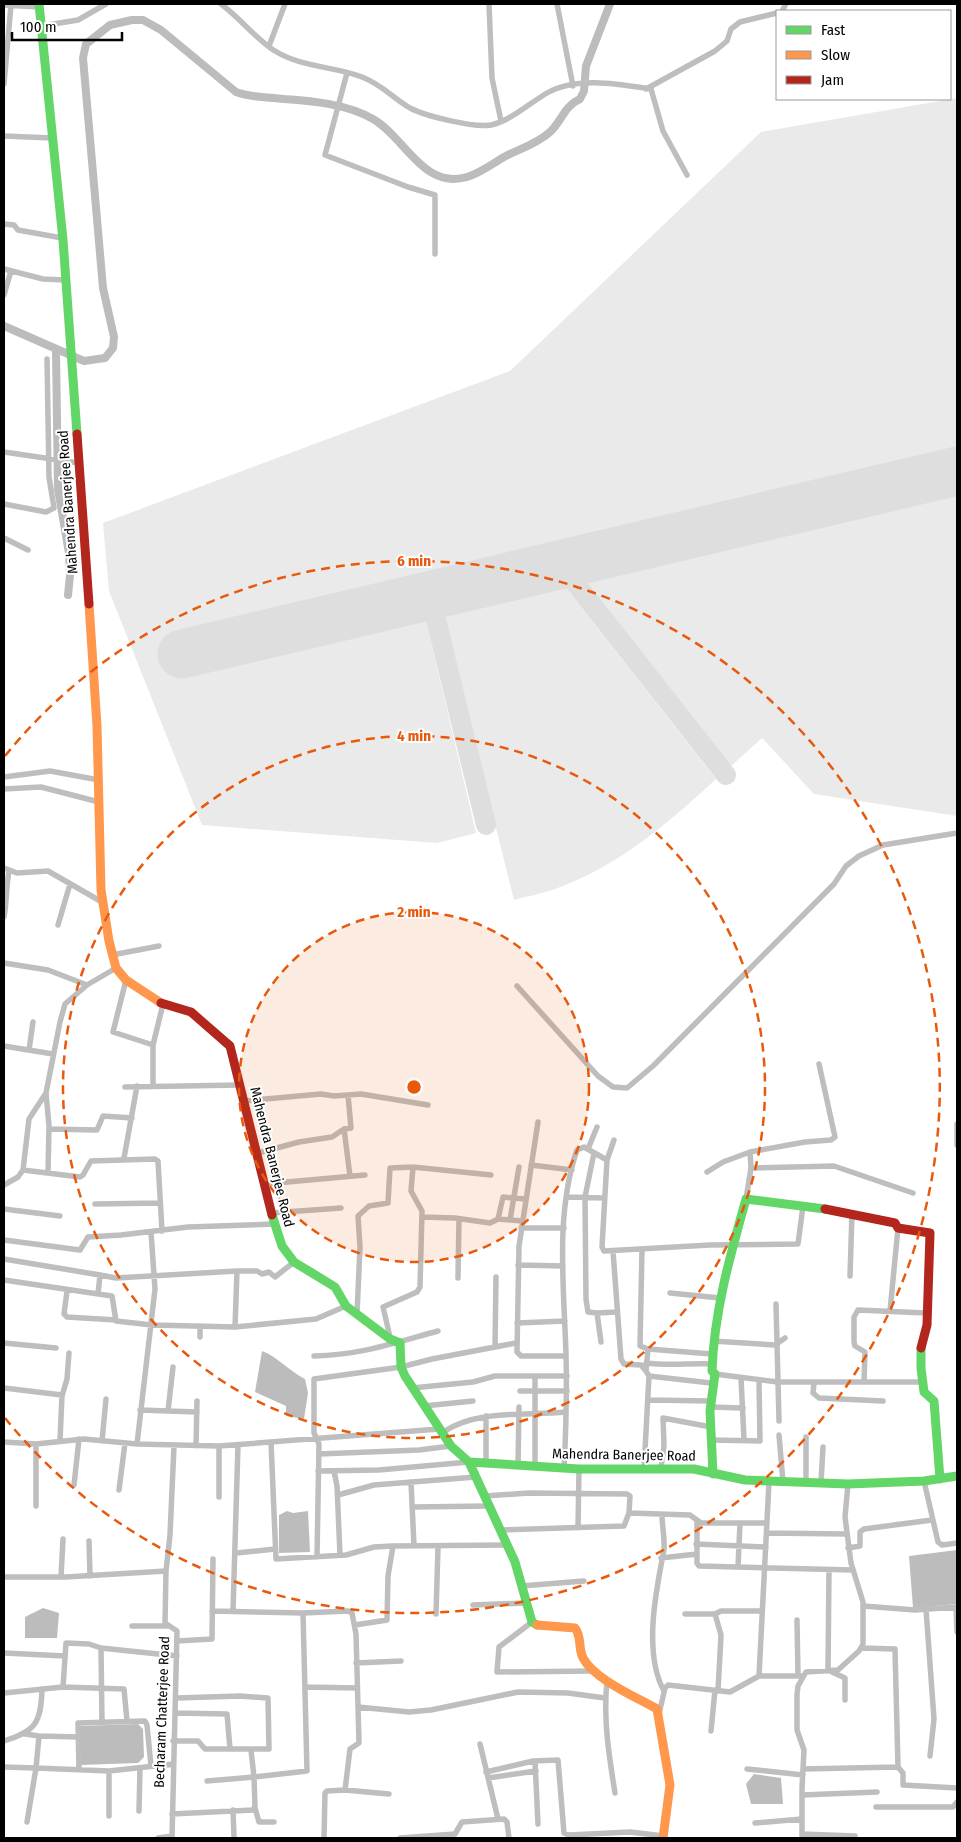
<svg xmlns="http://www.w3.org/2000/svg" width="961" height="1842" font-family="'Fira Sans Condensed',sans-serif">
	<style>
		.green { fill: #eaeaea }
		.water { fill: #bcbcbc }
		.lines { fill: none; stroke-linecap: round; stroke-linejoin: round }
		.canal { stroke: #bcbcbc; stroke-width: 8 }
		.taxiway { stroke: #dedede; stroke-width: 20 }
		.runway { stroke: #dedede; stroke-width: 49 }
		.street { stroke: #bebebe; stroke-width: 5.5 }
		.fast { stroke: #63d668; stroke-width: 9 }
		.slow { stroke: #ff974d; stroke-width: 9 }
		.jam { stroke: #b3261e; stroke-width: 9 }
		.ring { fill: none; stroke: #e8590c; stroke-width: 2.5; stroke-dasharray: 9 6 }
		.labels { text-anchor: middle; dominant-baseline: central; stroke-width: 4; stroke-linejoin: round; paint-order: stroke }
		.street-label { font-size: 14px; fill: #000; stroke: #fff }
		.centre { fill: #e8590c; stroke: #fff; stroke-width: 2.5 }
		.ring-label { font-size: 15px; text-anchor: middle; font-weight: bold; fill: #e8590c; stroke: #fff; stroke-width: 4; stroke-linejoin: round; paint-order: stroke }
	</style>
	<rect width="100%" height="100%" fill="#fff"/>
	<path class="green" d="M 957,98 L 957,456 L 178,644 L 185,674 L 425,616 L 476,833 L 437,843 L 202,825 L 109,591 L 103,523 L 510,371 L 761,132 Z
		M 957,488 L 957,816 L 814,794 L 762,738 L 729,768 L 582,578 Z
		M 562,583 L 716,779 C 667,824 619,866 555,889 C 542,894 528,896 514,900 L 442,611 Z"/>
	<path class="water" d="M 262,1351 C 278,1357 289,1371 305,1379 L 308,1393 L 304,1419 L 286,1416 L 286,1406 L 255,1392 Z
		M 287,1511 L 293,1513 L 308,1511 L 310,1552 L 279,1553 L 279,1515 Z
		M 957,1550 L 957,1604 L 913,1608 L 909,1556 Z
		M 43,1608 L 59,1613 L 57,1638 L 25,1638 L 25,1617 Z
		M 138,1724 L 143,1729 L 144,1757 L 138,1763 L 80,1765 L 80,1726 Z
		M 754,1774 L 781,1778 L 783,1804 L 751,1804 L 746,1784 Z"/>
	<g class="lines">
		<path class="canal" d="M 4,326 L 84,361 L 105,358 L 113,348 L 114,337 L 103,288 L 83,58 L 86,44 L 110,25 L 132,20 L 143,20 L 161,30 L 236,92 C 252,98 268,97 284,99 C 313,101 347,104 373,119 C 405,137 423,190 467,177 C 480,173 492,164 504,157 C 519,149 537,144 550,132 C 562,121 564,106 580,99 L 584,91 L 586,66 L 610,4
			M 56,350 L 58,489 L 69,553 L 70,575 L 68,595"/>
		<path class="taxiway" d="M 579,559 L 574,579 L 575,583 L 726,775
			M 545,568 L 561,571 L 575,583
			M 430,595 L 486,825"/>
		<path class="runway" d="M 182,654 L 957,471"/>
		<path class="street" d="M 221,4 C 240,18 256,39 275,51 C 303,68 334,66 362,77 C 381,84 393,98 410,108 C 425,116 474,128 491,125 C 510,121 530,103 547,93 C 576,76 619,84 651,89 L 663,131 L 687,175
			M 489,4 L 492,78 L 501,121
			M 557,4 L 573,86
			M 4,5 L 39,7
			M 782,11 L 786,4
			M 41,26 L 78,20 L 106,4
			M 269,46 L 285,4
			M 347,73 L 325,155 L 408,187 L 435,195 L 435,254
			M 4,84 L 11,5
			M 646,89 L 715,51 L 727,41 L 731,29 L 740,22 L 777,13
			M 4,136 L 52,138
			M 4,224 L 14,225 L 18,230 L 62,238
			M 4,269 L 43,279 L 65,280
			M 4,295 L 11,271
			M 4,452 L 79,463
			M 4,504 L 46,512 L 54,508 L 49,477 L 47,359
			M 4,538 L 28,550
			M 4,777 L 50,771 L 99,780
			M 4,789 L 41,787 L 99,802
			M 4,868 L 17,873 L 48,871 L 102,902
			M 4,917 C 7,901 6,887 9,871
			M 58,925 L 70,884
			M 112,955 L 159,946
			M 4,963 L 48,970 L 87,985
			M 126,980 L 113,1032 L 153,1045
			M 517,986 L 598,1076 L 613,1087 L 627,1088 L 653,1066 L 834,884 L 846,866 L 859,856 L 883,845 L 957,833
			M 4,1046 L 53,1054
			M 29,1050 L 33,1022
			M 153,1086 L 153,1045 L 163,1004
			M 125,1087 L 240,1085
			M 46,1093 L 49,1126 L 48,1173
			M 244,1101 L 321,1094 L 334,1096 L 361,1094 L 428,1105
			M 538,1122 L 519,1246 L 517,1352 L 521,1356 L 566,1356
			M 957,1124 L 957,1145
			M 49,1129 L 97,1130 L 103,1116 L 132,1118
			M 344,1129 L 350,1176
			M 614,1140 L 607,1160 L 602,1247 L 604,1251 L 710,1245 L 798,1244 L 803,1206
			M 588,1149 L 597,1127
			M 258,1153 L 299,1142 L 332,1137 L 344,1129 L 351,1128 L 348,1095
			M 594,1153 L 585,1197 L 586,1299 L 588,1312 L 597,1313 L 601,1342
			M 124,1158 L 137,1086
			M 531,1165 L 572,1170
			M 413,1167 L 491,1175
			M 751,1168 L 834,1166 L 913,1193
			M 23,1170 L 80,1177 L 83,1175 L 91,1161 L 155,1159 L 158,1161 L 162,1231
			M 707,1172 L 723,1162 L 750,1152
			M 265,1184 L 365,1175
			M 4,1185 L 18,1177 L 23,1170 L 29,1119 L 46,1093 L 60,1022 L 65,1004 L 87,985 L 116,968
			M 567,1197 L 604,1198
			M 746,1199 L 751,1168 L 750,1152 L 805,1142 L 831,1140 L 835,1137 L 819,1064
			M 95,1204 L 160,1203
			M 4,1209 L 60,1216
			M 271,1213 L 341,1208
			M 422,1217 L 455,1218 L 490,1223 L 498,1219 L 522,1221
			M 498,1219 L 503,1197 L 525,1199
			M 510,1220 L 519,1167
			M 521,1228 L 564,1228
			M 4,1240 L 80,1250 L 88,1237 L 121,1235 L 188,1227 L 274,1224
			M 642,1249 L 640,1346 L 648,1349 L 712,1354
			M 613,1251 L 621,1359 L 624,1364 L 641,1365 L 646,1371
			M 4,1259 L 100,1275 L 98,1294
			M 518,1265 L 563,1266
			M 237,1271 L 257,1271 L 262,1274 L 269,1272 L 275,1277 L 294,1262
			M 100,1275 L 116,1278 L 237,1271 L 235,1327
			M 850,1276 L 852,1213
			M 458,1278 L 459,1219
			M 4,1280 L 112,1296 L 116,1321 L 152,1325 L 235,1327 L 316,1319 L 346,1306
			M 67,1291 L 64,1314 L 67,1317 L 116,1320
			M 670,1293 L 720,1298
			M 776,1304 L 779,1421
			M 890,1311 L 898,1228
			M 597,1313 L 616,1312
			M 357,1314 L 360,1247 L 358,1216 L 369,1206 L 388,1203 L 390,1168 L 413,1167 L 411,1191 L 422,1211 L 420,1287 L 417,1292 L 383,1307 L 390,1337
			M 517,1323 L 565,1321
			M 200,1326 L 200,1337
			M 713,1341 L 775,1345 L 785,1338
			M 4,1343 L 56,1348
			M 495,1347 L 496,1277
			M 314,1356 C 361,1355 394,1343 438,1331
			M 646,1363 C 668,1366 690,1363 713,1364
			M 173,1367 L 168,1411 L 197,1412
			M 715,1374 L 778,1382 L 923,1382
			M 649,1376 L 711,1383
			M 741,1378 L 744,1439
			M 864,1382 L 865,1352 L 855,1346 L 854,1342 L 854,1317 L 858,1310 L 926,1313
			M 814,1383 L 813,1393 L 819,1398 L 883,1401
			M 4,1388 L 62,1395 L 60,1441
			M 412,1388 L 473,1382 L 495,1376 L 567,1376
			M 520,1391 L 567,1391
			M 62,1396 L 67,1379 L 69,1353
			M 648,1400 L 711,1401
			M 424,1406 L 473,1401
			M 710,1407 L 743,1408
			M 140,1410 L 168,1411
			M 443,1432 C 479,1409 525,1416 566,1412
			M 779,1435 L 783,1482
			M 711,1440 L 760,1441 L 759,1381
			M 102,1441 L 106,1399
			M 4,1442 L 36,1444 L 84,1439 L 137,1444 L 219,1446 L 439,1429
			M 271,1442 L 276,1559 L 346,1555 L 374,1547 L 392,1546
			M 137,1444 L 155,1289 L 151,1232
			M 196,1446 L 197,1401
			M 219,1446 L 219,1497
			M 319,1454 L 419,1450 L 451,1446
			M 486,1464 L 486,1416
			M 518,1466 L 519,1407
			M 535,1466 L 535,1376
			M 661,1468 L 664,1446 L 663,1418 L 711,1427
			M 564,1469 C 566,1430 567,1392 566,1354 C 564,1287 555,1214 577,1150 L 584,1147 L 607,1160
			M 644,1469 L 649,1376 L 646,1371 L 648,1349
			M 318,1471 L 379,1470 L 469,1462
			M 334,1471 L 337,1486 L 340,1555
			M 924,1481 L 938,1542 L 942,1545 L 957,1543
			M 411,1482 L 414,1546
			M 806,1483 L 806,1437
			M 821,1483 L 823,1447
			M 74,1485 L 79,1439
			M 119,1490 L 125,1443
			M 338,1495 L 374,1485 L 476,1477
			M 485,1496 L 529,1493 L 627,1494 L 630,1496 L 629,1513
			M 36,1506 L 36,1444
			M 413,1507 L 489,1506
			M 662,1515 C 662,1526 665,1539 664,1550 C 656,1590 643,1653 664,1691
			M 697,1522 L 697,1563 L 699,1566 L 853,1570
			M 578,1528 L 579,1469
			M 500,1530 L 624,1526 L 629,1513 L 690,1515 L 701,1523 L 767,1523
			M 767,1533 L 846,1534
			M 89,1541 L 90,1576
			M 696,1544 L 766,1547
			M 848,1548 L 860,1546 L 860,1532 L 864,1529 L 932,1520
			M 236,1553 L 275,1549
			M 317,1557 L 319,1444 L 314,1433 L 314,1379 L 401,1367 L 432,1359 L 516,1343
			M 661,1558 L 697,1554
			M 738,1567 L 740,1523
			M 4,1577 L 66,1577 L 166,1571
			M 61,1577 L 63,1539
			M 521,1586 L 584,1581
			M 473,1605 L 526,1603
			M 863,1606 L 915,1610 L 957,1607
			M 956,1607 L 957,1632
			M 926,1609 L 934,1719 L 930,1756
			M 212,1611 L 303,1613 L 348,1611 L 352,1613 L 356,1634 L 359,1743 L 350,1749 L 345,1790 L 327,1791 L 325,1793 L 324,1838
			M 233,1611 L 238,1445
			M 436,1614 L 438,1547
			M 685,1614 L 715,1614
			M 797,1620 L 798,1676
			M 532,1622 L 499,1647 L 497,1672 L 593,1671
			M 355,1625 L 387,1620 L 388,1576 L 393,1546 L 507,1545
			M 132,1626 L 167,1626
			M 177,1641 L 212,1639 L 213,1559
			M 101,1648 L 102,1722
			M 862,1648 L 895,1649 L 898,1767
			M 4,1653 L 65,1656
			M 356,1663 L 401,1661
			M 828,1671 L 829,1570
			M 832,1672 L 845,1678 L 845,1700
			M 759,1676 L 769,1482
			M 607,1681 C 603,1719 609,1756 615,1793
			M 63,1687 L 124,1689 L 127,1721
			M 306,1687 L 357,1688
			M 718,1691 L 721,1635 L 715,1614 L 721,1611 L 762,1611
			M 4,1693 L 63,1687 L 66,1643 L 89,1644 L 101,1648 L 177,1656
			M 358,1707 L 409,1712 L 431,1710 L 518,1692 L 568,1693 L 605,1698
			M 175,1713 L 227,1714 L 230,1749
			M 659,1714 L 665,1688 L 668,1685 L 730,1692 L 759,1676 L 802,1676
			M 711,1731 L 715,1690
			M 39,1736 L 78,1737
			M 4,1741 C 35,1731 41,1724 42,1689
			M 173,1741 L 198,1741 L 205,1749 L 269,1749 L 268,1698 L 240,1696 L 176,1698
			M 480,1744 L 498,1819
			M 535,1761 L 538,1824
			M 4,1767 L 36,1768 L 39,1736 L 25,1734
			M 79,1769 L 78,1723 L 145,1721 L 147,1725 L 151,1766
			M 747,1769 L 803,1775
			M 803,1769 L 898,1767 L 903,1773 L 903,1785 L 957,1788
			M 109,1771 L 109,1816
			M 486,1772 L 533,1761 L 558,1760 L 564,1833 L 569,1835 L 630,1832 L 664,1836
			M 488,1778 L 536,1771
			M 207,1781 L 254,1777 L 251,1750
			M 345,1790 L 389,1794
			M 802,1795 L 877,1792
			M 876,1807 L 953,1807 L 957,1802
			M 255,1808 L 259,1822 L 274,1822
			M 233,1810 L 234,1838
			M 139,1811 L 140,1768
			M 172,1814 L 253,1810 L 255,1806 L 254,1777 L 307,1771 L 303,1613
			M 27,1822 L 36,1768 L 109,1771 L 173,1764
			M 755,1823 L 802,1819
			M 802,1834 L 855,1836
			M 158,1838 L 172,1836
			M 172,1838 L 177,1631 L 165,1623 L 166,1571 L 170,1535 L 174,1446
			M 400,1838 L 455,1834 L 462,1822 L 504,1819 L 507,1822 L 509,1838
			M 802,1838 L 802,1788 L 804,1750 L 797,1730 L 797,1695 L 798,1686 L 806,1672 L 838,1670 L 859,1651 L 863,1644 L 863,1602 L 851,1563 L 845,1517 L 848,1484"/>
		<path class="fast" d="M 39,4 L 63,240 L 77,434
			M 272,1215 L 282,1246 L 294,1262 L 335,1287 L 346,1306 L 390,1339 L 400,1343 L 401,1367 L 405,1376 L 451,1446 L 469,1462 L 515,1562 L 532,1622 L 537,1625
			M 921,1348 L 921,1368 L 924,1392 L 934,1401 L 940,1479
			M 469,1462 L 579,1469 L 694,1469 L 745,1480 L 848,1484 L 924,1481 L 957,1476
			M 713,1474 L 710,1411 L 715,1374 L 712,1371 C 714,1312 730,1256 746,1199 L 825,1209"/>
		<path class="slow" d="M 89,604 L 97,726 L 101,890 L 109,941 L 116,968 L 126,980 L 161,1003
			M 537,1625 L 575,1628 C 582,1637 578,1648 583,1658 C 594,1679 636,1697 657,1709 L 670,1785 L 663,1838"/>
		<path class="jam" d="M 77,434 L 89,604
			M 161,1003 L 191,1012 L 230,1046 L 272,1215
			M 825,1209 L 895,1223 L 898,1228 L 930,1233 L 927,1325 L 921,1348"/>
	</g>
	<circle cx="414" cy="1087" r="175" fill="#e8590c" fill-opacity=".12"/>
	<g class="ring">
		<circle cx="414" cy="1087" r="175"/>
		<circle cx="414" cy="1087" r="351"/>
		<path d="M5 756A526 526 0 1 1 5 1418"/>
	</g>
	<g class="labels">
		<g class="street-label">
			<text transform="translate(68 502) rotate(-94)">Mahendra Banerjee Road</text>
			<text transform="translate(272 1157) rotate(76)">Mahendra Banerjee Road</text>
			<text transform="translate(624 1455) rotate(1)">Mahendra Banerjee Road</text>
			<text transform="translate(162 1712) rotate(-88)">Becharam Chatterjee Road</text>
		</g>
	</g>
	<circle cx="414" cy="1087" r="8" class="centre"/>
	<g class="ring-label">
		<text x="414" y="566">6 min</text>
		<text x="414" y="741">4 min</text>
		<text x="414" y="917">2 min</text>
	</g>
	<rect width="961" height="1842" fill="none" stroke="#000000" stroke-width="10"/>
	<rect x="776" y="10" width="175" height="90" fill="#ffffff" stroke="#999999"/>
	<rect x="786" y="26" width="25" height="8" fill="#63d668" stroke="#999999"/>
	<text x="821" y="35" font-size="15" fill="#000000">Fast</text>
	<rect x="786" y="51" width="25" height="8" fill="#ff974d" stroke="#999999"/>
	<text x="821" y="60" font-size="15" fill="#000000">Slow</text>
	<rect x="786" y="76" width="25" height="8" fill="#b3261e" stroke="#999999"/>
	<text x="821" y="85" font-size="15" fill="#000000">Jam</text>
	<path d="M12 32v8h110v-8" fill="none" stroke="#000000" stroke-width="2.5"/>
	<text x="20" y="32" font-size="15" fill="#000000" stroke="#ffffff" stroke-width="4" paint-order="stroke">100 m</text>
</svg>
